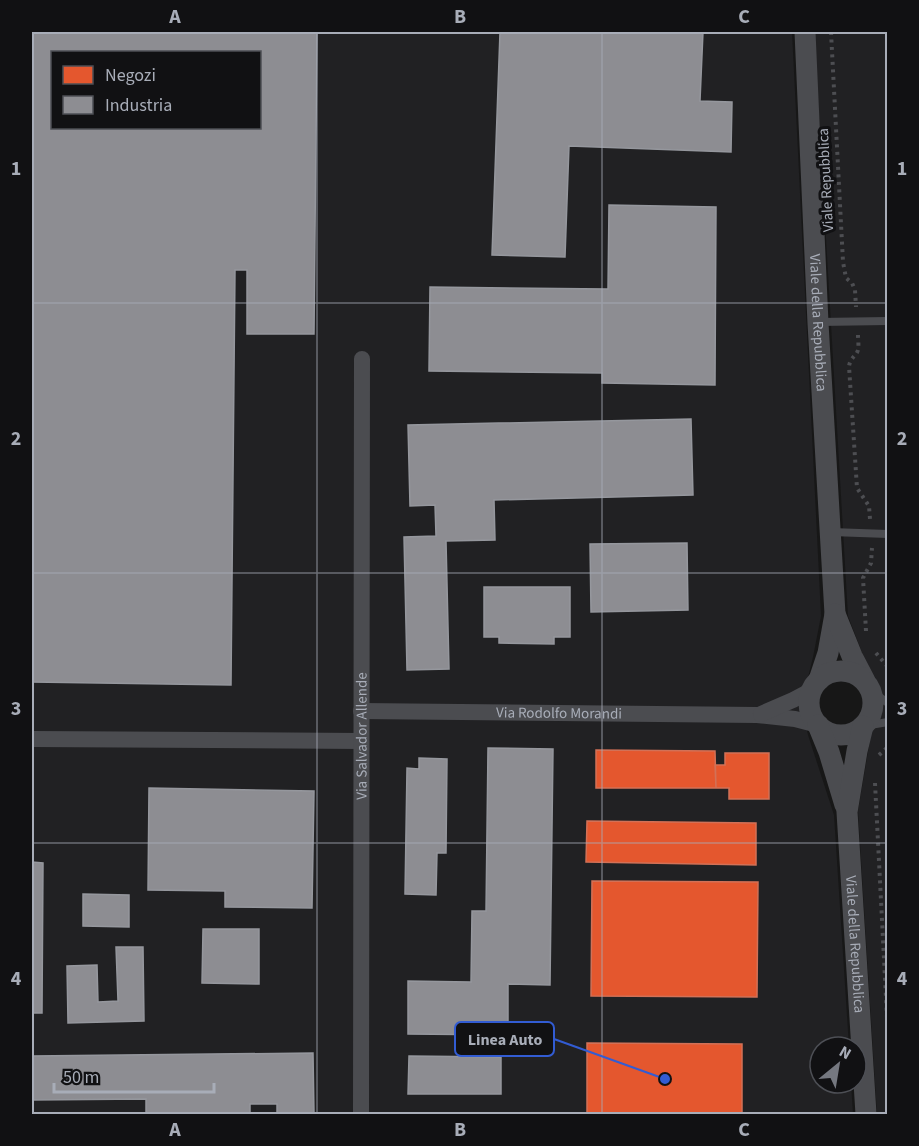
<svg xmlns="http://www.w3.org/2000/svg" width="919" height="1146" font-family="'Source Sans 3',sans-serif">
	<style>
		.built { fill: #212123; fill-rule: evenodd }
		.shops { fill: #e4572e; stroke: #d27157; stroke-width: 1.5 }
		.industry { fill: #8d8d92; stroke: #95979d; stroke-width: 1.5; fill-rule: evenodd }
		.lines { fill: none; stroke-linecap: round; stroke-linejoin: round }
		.path { stroke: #4d4e52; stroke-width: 4; stroke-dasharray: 3 4.5; stroke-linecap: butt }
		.service { stroke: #4b4c50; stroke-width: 8 }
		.minor { stroke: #4b4c50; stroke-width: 16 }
		.tertiary { stroke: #4b4c50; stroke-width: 21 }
		.grid { fill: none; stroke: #a8adb8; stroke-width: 1.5; stroke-opacity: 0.55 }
		.labels { text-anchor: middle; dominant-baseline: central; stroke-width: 6; stroke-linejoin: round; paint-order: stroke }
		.street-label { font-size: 15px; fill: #a8adb8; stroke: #111113 }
		.leader { fill: none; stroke: #325cd3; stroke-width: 2 }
		.callout-dot { fill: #325cd3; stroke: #111113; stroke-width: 2 }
		.callout { fill: #111113; stroke: #325cd3; stroke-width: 2 }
		.callout-label { font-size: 16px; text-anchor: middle; font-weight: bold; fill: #a8adb8 }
		.neatline { fill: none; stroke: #a8adb8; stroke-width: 2 }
		.grid-label { font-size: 20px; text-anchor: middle; font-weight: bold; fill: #a8adb8 }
	</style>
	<rect width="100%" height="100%" fill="#171717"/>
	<path class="built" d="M 32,32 L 792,32 L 821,616 L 813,657 L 801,706 L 808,735 L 834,815 L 849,1047 L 820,1047 L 820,1083 L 851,1083 L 853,1114 L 32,1114 ZM 52,52 L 260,52 L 260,128 L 52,128 Z
		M 814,32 L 887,32 L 887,1114 L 877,1114 L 858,811 L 871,734 L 880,709 L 879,686 L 868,668 L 848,616 Z"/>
	<path class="shops" d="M 596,750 L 715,751 L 716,788 L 596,788 Z
		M 725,753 L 769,753 L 769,799 L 729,799 L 729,788 L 716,788 L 715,765 L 725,765 Z
		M 587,821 L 756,823 L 756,865 L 586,862 Z
		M 592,881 L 758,882 L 757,997 L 591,996 Z
		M 587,1043 L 742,1044 L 742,1114 L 587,1114 Z"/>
	<path class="industry" d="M 32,32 L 317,32 L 314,334 L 247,334 L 247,270 L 235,270 L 231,685 L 32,682 ZM 52,52 L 260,52 L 260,128 L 52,128 Z
		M 500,32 L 703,32 L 700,101 L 732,102 L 731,152 L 569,146 L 565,257 L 492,255 Z
		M 609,205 L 716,207 L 715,385 L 602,383 L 602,373 L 429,371 L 430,287 L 608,289 Z
		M 691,419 L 693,495 L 494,500 L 495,540 L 446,541 L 449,669 L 407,670 L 404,537 L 436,536 L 435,505 L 410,506 L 408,425 Z
		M 687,543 L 688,610 L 591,612 L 590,544 Z
		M 484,587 L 570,587 L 570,637 L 554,637 L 554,644 L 499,643 L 499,637 L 484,637 Z
		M 488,748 L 553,749 L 550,985 L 508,984 L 508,1035 L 408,1034 L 408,981 L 471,982 L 472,911 L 486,911 Z
		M 419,758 L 447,759 L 446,853 L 437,853 L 436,895 L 405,894 L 407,768 L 419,769 Z
		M 149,788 L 314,791 L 312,908 L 225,907 L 225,891 L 148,890 Z
		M 32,862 L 43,863 L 42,1013 L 32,1013 Z
		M 83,894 L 129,895 L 129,927 L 83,926 Z
		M 203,929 L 259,929 L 259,984 L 202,983 Z
		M 116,947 L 143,947 L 144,1021 L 68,1023 L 67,966 L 97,965 L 98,1002 L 118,1001 Z
		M 313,1053 L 314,1114 L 277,1114 L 277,1104 L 250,1104 L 250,1114 L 146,1114 L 146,1099 L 32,1100 L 32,1056 Z
		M 409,1056 L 501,1057 L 501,1094 L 408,1094 Z"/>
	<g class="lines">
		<path class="path" d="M 831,32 L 843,262 L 846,278 L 852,283 L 855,290 L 856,307
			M 858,335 C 858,340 859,346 858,350 C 856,357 851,356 849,366 L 857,488 L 869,506 L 870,519
			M 866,631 L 863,578 L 871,563 L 872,548
			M 876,653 L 888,667
			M 879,755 L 888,747
			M 875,783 L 888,1037"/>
		<path class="service" d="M 819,322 L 888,321
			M 831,532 L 888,534
			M 871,691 L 888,703
			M 864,726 L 888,722"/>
		<g class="minor">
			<path id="s1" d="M 361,711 L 757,715 L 795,719 L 818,725"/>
			<path d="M 761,714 L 793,700 L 812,690"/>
			<path d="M 32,739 L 361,741"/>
			<path id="s2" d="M 361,1114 L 362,359"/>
		</g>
		<g class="tertiary">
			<path id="s3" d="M 805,32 L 818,323 L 835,614 L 828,653 L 819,680"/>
			<path d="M 835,614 L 852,656 L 865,681"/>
			<circle cx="841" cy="703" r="32"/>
			<path d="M 818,725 L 829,752 L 845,805"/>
			<path id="s4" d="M 863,726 L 857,751 L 847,812 L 866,1114"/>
		</g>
	</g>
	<path class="grid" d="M 317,32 L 317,1114M 602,32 L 602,1114M 32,303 L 888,303M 32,573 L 888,573M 32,843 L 888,843"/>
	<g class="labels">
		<g class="street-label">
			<text transform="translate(826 180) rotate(-93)">Viale Repubblica</text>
			<text stroke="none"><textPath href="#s3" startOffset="291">Viale della Repubblica</textPath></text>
			<text stroke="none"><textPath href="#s1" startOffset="198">Via Rodolfo Morandi</textPath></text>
			<text stroke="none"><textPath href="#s2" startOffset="378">Via Salvador Allende</textPath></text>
			<text stroke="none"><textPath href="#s4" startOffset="220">Viale della Repubblica</textPath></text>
		</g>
	</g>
	<path class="leader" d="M665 1079L554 1039"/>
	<circle class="callout-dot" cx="665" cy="1079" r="6"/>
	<rect class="callout" x="455" y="1022" width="99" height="34" rx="6"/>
	<g class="callout-label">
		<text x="505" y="1045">Linea Auto</text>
	</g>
	<rect width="919" height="1146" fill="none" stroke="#111113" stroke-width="66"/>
	<rect x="51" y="51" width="210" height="78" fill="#111113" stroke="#4d4f55" stroke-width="1.5"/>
	<rect x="63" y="66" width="30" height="18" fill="#e4572e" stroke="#4d4f55" stroke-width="1.5"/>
	<text x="105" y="81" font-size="18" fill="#a8adb8">Negozi</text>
	<rect x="63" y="96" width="30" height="18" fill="#8d8d92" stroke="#4d4f55" stroke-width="1.5"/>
	<text x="105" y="111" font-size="18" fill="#a8adb8">Industria</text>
	<g transform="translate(838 1065) rotate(30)"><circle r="28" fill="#111113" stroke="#4d4f55" stroke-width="1.5"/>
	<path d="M0-4.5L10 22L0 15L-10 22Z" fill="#757880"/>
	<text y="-9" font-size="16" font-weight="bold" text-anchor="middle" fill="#a8adb8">N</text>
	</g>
	<path d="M54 1083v9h160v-9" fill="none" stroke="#a8adb8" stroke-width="3"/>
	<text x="63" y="1083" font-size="18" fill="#a8adb8" stroke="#111113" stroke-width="4.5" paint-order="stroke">50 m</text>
	<rect x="33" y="33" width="853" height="1080" class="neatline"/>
	<g class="grid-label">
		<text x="175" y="23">A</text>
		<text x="460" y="23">B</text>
		<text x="744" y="23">C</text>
		<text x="16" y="175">1</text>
		<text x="902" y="175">1</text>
		<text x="16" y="445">2</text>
		<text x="902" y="445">2</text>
		<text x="16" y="715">3</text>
		<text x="902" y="715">3</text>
		<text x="16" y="985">4</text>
		<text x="902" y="985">4</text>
		<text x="175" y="1136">A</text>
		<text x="460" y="1136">B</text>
		<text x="744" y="1136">C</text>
	</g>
</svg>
